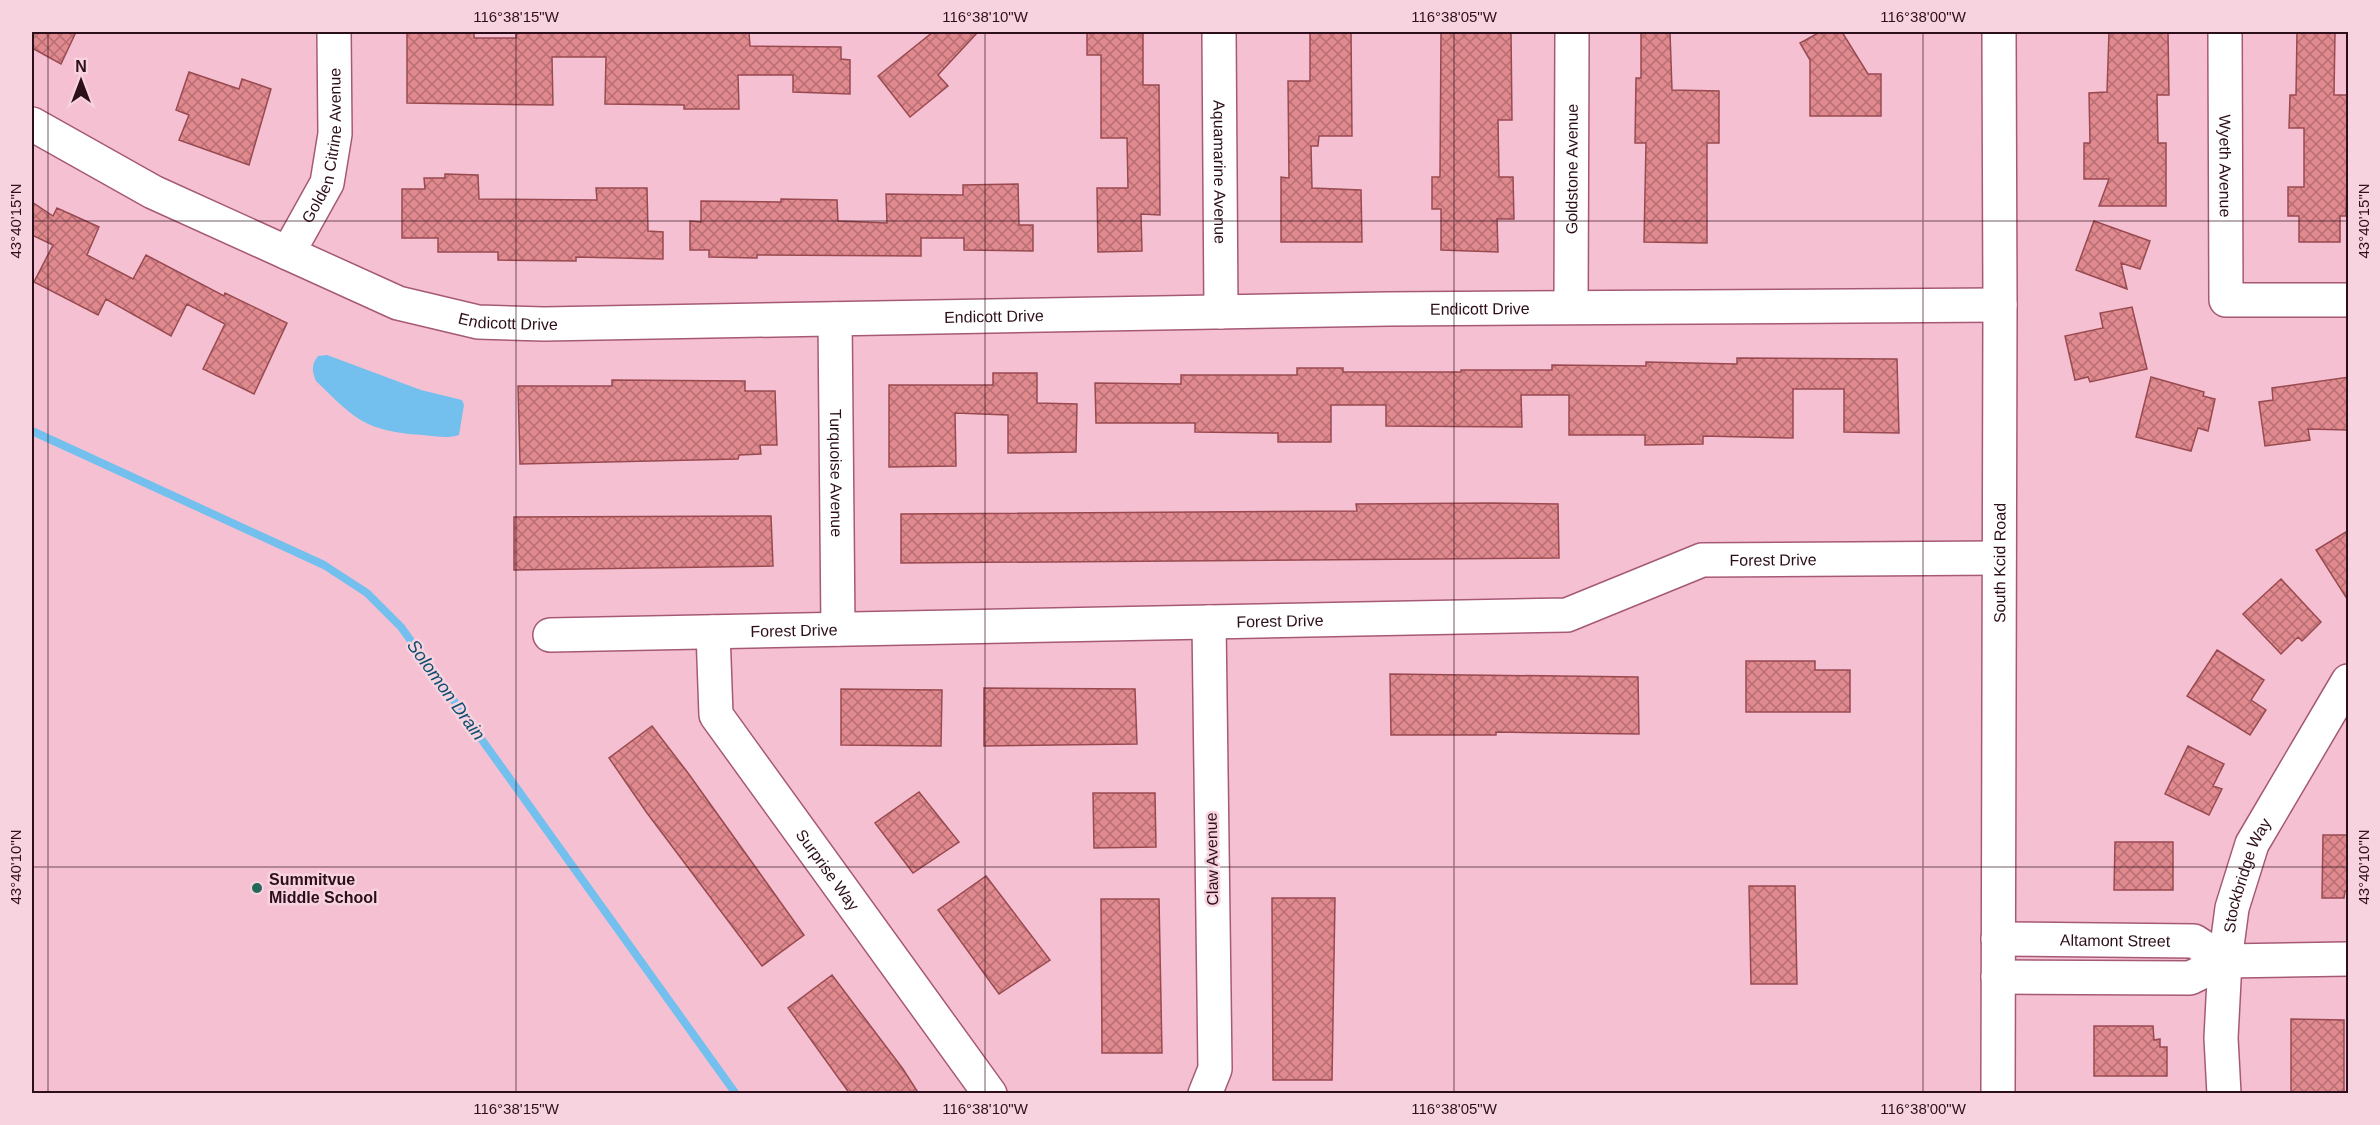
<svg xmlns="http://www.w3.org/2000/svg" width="2380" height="1125" font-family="Arial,sans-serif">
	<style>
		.water { fill: #73c0ee }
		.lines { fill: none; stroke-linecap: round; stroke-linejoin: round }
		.stream { stroke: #73c0ee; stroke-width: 8 }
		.building { fill: url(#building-cross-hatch); stroke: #994a51; stroke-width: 1.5 }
		.minor-casing { stroke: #a65977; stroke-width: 36 }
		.minor { stroke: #fff; stroke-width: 33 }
		.ticks { fill: none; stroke: #2d0f1b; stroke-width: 1.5; stroke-opacity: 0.45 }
		.poi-dot { fill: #246859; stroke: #f7d3df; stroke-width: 2 }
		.labels { text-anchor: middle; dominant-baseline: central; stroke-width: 5; stroke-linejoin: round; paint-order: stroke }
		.street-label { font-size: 16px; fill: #2d0f1b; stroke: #f7d3df }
		.poi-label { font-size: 16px; font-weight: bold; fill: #2d0f1b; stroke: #f7d3df; text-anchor: start }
		.water-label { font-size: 18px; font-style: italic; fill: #0f4e6d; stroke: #f7d3df }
		.neatline { fill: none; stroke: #2d0f1b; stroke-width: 2 }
		.ticks-label { font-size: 15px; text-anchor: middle; fill: #2d0f1b }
	</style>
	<defs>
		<pattern id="building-cross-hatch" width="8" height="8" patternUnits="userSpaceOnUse" patternTransform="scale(1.5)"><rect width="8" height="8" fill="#e0898e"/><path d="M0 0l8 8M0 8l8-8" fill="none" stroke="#b66e73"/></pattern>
	</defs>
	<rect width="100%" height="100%" fill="#f5c1d2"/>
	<path class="water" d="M 327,355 L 421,390 L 462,400 L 464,405 L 459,435 C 448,439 434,436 422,435 C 365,431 355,419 316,381 C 312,371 311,365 318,356 Z"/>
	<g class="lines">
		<path class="stream" d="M 32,431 L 324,565 L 367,593 L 401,627 L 736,1094"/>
	</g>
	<path class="building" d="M 32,32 L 76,32 L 61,64 L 32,48 Z
		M 407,32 L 474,33 L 474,38 L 516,38 L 516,32 L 749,32 L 750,46 L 841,47 L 841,59 L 850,60 L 850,94 L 793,92 L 793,75 L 738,75 L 739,109 L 684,109 L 684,105 L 605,104 L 606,57 L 552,57 L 553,105 L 407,103 Z
		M 933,32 L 978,32 L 938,75 L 948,86 L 910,117 L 878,76 Z
		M 1087,32 L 1143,32 L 1143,85 L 1159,85 L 1160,215 L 1141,214 L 1142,251 L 1098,252 L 1097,188 L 1128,188 L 1127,138 L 1101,138 L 1101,55 L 1087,55 Z
		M 1310,32 L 1351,32 L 1352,136 L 1319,136 L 1318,146 L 1311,146 L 1312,188 L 1361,190 L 1362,242 L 1281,242 L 1281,177 L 1289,178 L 1288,81 L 1310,81 Z
		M 1441,32 L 1511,32 L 1512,120 L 1498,120 L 1499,177 L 1513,177 L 1514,219 L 1497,219 L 1498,252 L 1441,250 L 1441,209 L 1432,209 L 1432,177 L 1440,177 Z
		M 1641,32 L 1670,32 L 1672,90 L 1719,91 L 1719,143 L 1707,143 L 1707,243 L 1644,242 L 1646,143 L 1635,143 L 1636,78 L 1641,78 Z
		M 1820,32 L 1842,32 L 1868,74 L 1881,74 L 1881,116 L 1810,116 L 1810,60 L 1800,43 Z
		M 2109,32 L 2168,32 L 2169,95 L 2157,95 L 2158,143 L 2166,143 L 2166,206 L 2099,206 L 2109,179 L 2084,179 L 2084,143 L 2090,143 L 2089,93 L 2107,92 Z
		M 2297,32 L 2335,32 L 2334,95 L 2349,95 L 2346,216 L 2340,216 L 2340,242 L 2299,242 L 2299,216 L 2288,216 L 2288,187 L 2304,187 L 2304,128 L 2289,128 L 2290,95 L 2296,95 Z
		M 189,72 L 239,89 L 242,79 L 271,89 L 249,165 L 179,140 L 189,115 L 176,110 Z
		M 445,174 L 478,175 L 479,199 L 597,200 L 596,188 L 647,188 L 648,231 L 663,232 L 663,259 L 576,257 L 576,261 L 498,260 L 498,252 L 438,252 L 438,238 L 402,238 L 402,189 L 425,189 L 424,178 L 445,178 Z
		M 1018,184 L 1019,225 L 1033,225 L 1033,251 L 964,250 L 964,238 L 921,238 L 921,256 L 757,255 L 757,258 L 709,257 L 709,250 L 690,250 L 690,221 L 701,222 L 701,201 L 781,202 L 781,199 L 837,200 L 838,221 L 887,223 L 886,194 L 963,195 L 963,185 Z
		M 32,202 L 53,216 L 57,208 L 99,227 L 87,255 L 133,279 L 146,255 L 224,296 L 225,293 L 287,323 L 254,394 L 203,369 L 225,324 L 187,304 L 171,336 L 106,299 L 98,315 L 34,282 L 53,245 L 32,235 Z
		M 2094,221 L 2150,241 L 2140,269 L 2121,263 L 2127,289 L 2076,270 Z
		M 2132,307 L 2147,369 L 2090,382 L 2088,377 L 2075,380 L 2065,336 L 2103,328 L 2100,313 Z
		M 1737,358 L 1897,359 L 1899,433 L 1844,432 L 1844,389 L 1793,389 L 1793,438 L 1703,436 L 1703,444 L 1645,445 L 1645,435 L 1569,435 L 1569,395 L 1521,395 L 1522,427 L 1386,426 L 1386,405 L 1331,405 L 1331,442 L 1278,442 L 1278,433 L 1195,432 L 1195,423 L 1096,423 L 1095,383 L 1181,384 L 1181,375 L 1297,375 L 1297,368 L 1343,368 L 1343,372 L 1461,372 L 1461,370 L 1552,370 L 1552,365 L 1646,366 L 1646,362 L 1737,364 Z
		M 993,373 L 1037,373 L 1037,403 L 1077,404 L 1076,452 L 1008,453 L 1008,415 L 955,413 L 956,466 L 889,467 L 889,385 L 993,385 Z
		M 2151,377 L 2204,392 L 2203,396 L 2215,399 L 2208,431 L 2198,428 L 2191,451 L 2136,437 Z
		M 2349,377 L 2347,430 L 2308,429 L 2310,440 L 2265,446 L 2259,402 L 2273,400 L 2272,388 Z
		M 612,380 L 745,381 L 745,391 L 775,391 L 777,445 L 760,445 L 761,454 L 739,455 L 738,459 L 520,464 L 518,386 L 612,386 Z
		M 1493,503 L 1558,504 L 1559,558 L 901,563 L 901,514 L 1357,511 L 1356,504 Z
		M 771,516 L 773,566 L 514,570 L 514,517 Z
		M 2349,530 L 2349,602 L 2316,550 Z
		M 2281,579 L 2321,622 L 2302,641 L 2298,637 L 2281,654 L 2243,614 Z
		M 2217,650 L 2264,680 L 2251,700 L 2266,710 L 2250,735 L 2187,696 Z
		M 1746,661 L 1815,661 L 1815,670 L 1850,670 L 1850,712 L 1746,712 Z
		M 1390,674 L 1638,677 L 1639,734 L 1496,732 L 1496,735 L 1391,735 Z
		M 984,688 L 1135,689 L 1137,744 L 984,746 Z
		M 841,689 L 942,690 L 941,746 L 841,745 Z
		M 652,726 L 688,773 L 804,935 L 762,966 L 647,813 L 609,758 Z
		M 2188,746 L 2224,764 L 2213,786 L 2222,789 L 2209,815 L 2165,794 Z
		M 919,792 L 959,842 L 913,873 L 875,823 Z
		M 1093,793 L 1155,793 L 1156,847 L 1094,848 Z
		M 2323,835 L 2349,835 L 2349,891 L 2345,891 L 2344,898 L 2322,898 Z
		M 2115,842 L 2173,842 L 2173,890 L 2114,890 Z
		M 986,876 L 1050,960 L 999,994 L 938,910 Z
		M 1749,886 L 1795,886 L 1797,984 L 1751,984 Z
		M 1272,898 L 1335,898 L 1332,1080 L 1273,1080 Z
		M 1101,899 L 1159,899 L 1162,1053 L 1102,1053 Z
		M 832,975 L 903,1069 L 919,1094 L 850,1094 L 788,1008 Z
		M 2291,1019 L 2344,1020 L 2344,1094 L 2291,1094 Z
		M 2094,1026 L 2153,1026 L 2154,1040 L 2160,1039 L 2160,1047 L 2167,1047 L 2167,1076 L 2094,1076 Z"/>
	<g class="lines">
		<defs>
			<g id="minor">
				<path id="s1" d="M 1219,32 L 1221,312"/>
				<path id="s2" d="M 2225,32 L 2226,300 L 2348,300"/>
				<path id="s3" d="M 32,124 L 153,192 L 398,303 L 478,322 L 544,324 L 1388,309 L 2000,305"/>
				<path id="s4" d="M 288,253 L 327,183 L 335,134 L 334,32"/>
				<path id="s5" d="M 1571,307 L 1572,32"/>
				<path id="s6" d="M 835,319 L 838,629"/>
				<path id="s7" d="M 713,632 L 716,715 L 990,1094"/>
				<path id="s8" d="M 550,635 L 1567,615 L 1702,560 L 1999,558"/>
				<path id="s9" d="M 1998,939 L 2194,941 L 2225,961"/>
				<path d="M 1998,977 L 2190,978 L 2225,961 L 2348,959"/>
				<path d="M 1205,1094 L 1215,1069 L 1209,622"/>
				<path id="s10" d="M 1998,1094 L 2000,305 L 1999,32"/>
				<path id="s11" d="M 2224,1094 L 2221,1038 L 2225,961 L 2232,908 L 2252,844 L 2348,681"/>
			</g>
		</defs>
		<use href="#minor" class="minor-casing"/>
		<use href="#minor" class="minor"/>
	</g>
	<path class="ticks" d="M 48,32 L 48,1094M 516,32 L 516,1094M 985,32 L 985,1094M 1454,32 L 1454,1094M 1923,32 L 1923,1094M 32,221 L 2348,221M 32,867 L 2348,867"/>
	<circle class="poi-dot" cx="257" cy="888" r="6"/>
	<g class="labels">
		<g class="street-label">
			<text stroke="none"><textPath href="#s4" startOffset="116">Golden Citrine Avenue</textPath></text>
			<text stroke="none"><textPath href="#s2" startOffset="134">Wyeth Avenue</textPath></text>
			<text stroke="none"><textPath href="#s5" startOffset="138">Goldstone Avenue</textPath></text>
			<text stroke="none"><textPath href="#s1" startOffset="140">Aquamarine Avenue</textPath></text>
			<text stroke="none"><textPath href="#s3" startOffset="1492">Endicott Drive</textPath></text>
			<text stroke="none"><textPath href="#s3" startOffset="1006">Endicott Drive</textPath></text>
			<text stroke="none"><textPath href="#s3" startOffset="520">Endicott Drive</textPath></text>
			<text stroke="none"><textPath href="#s6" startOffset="154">Turquoise Avenue</textPath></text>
			<text stroke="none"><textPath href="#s8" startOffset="1234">Forest Drive</textPath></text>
			<text stroke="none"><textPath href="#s10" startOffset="531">South Kcid Road</textPath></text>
			<text stroke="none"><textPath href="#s8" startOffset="730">Forest Drive</textPath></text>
			<text stroke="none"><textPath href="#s8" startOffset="244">Forest Drive</textPath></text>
			<text transform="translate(1212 859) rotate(-91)">Claw Avenue</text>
			<text stroke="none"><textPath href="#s7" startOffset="274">Surprise Way</textPath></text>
			<text stroke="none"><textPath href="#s11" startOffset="222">Stockbridge Way</textPath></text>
			<text stroke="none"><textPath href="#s9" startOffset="117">Altamont Street</textPath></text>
		</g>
		<g class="poi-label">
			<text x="269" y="879">Summitvue<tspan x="269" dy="18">Middle School</tspan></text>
		</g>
		<g class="water-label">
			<text transform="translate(446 690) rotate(54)">Solomon Drain</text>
		</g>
	</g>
	<rect width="2380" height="1125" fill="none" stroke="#f7d3df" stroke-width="66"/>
	<g transform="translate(81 81)" stroke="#f7d3df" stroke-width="4.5" paint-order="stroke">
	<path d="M0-4.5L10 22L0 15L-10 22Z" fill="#2d0f1b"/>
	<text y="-9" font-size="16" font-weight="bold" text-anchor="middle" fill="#2d0f1b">N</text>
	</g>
	<rect x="33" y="33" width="2314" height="1059" class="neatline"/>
	<g class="ticks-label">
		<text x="516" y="22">116°38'15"W</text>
		<text x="985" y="22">116°38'10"W</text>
		<text x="1454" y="22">116°38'05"W</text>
		<text x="1923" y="22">116°38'00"W</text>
		<text transform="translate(16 221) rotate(-90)" y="5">43°40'15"N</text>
		<text transform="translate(2364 221) rotate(-90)" y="5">43°40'15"N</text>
		<text transform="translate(16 867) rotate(-90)" y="5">43°40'10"N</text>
		<text transform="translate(2364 867) rotate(-90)" y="5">43°40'10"N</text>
		<text x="516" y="1114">116°38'15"W</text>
		<text x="985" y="1114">116°38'10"W</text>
		<text x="1454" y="1114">116°38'05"W</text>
		<text x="1923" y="1114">116°38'00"W</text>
	</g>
</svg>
